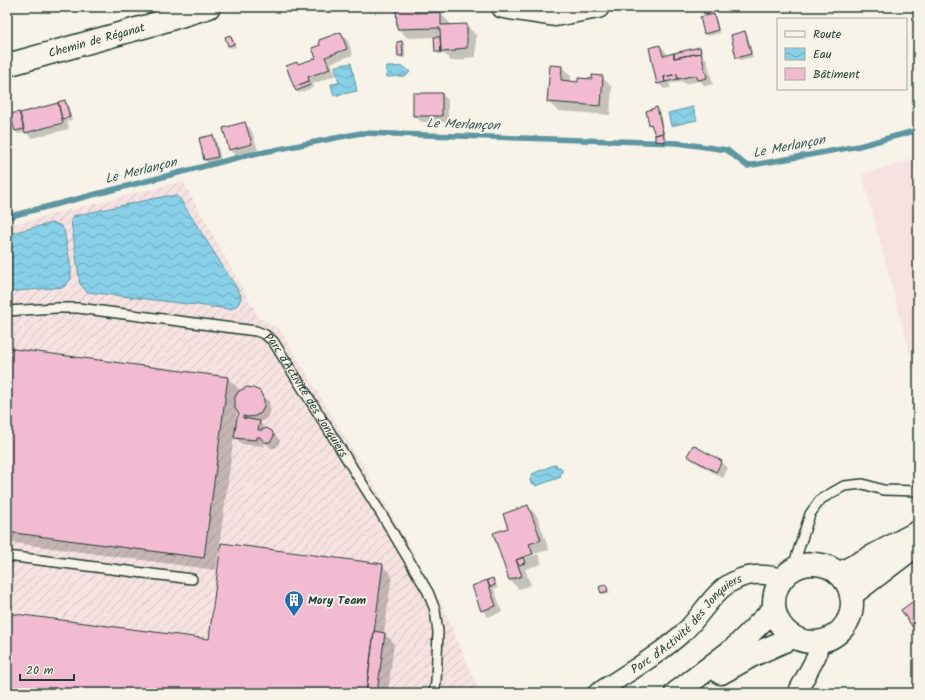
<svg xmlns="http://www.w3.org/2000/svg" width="925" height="700" font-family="Kalam,sans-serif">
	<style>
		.built { fill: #f6e2e1 }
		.industrial { fill: url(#industrial-furrows) }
		.water { fill: url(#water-waves); stroke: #5d95a0 }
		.shadow { fill: #0003; fill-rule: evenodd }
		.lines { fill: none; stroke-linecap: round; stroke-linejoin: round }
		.stream { stroke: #5d95a0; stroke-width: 5.5 }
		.building { fill: #f3bbd1; stroke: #1f3d34 }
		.lane-casing { stroke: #1f3d34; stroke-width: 12 }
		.street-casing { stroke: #1f3d34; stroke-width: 21 }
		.secondary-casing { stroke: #1f3d34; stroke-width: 25 }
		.lane { stroke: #f7f3e8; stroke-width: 9 }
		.street { stroke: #f7f3e8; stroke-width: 18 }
		.secondary { stroke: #f7f3e8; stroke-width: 22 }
		.labels { text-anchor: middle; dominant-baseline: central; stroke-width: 4; stroke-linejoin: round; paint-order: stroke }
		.street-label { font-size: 12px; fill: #1f3d34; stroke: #f7f3e8 }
		.poi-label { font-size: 12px; font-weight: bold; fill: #1f3d34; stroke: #f7f3e8; text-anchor: start }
		.water-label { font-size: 13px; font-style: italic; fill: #345a58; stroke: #f7f3e8 }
	</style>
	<defs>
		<pattern id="industrial-furrows" width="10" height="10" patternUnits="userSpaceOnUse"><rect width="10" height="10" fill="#f6e2e1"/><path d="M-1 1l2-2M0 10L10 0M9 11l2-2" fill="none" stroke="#d2c3c2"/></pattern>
		<pattern id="water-waves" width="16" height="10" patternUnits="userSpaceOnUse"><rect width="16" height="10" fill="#87d0e8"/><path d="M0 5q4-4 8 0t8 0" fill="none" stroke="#6eaabd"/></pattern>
	</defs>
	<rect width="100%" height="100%" fill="#f7f3e8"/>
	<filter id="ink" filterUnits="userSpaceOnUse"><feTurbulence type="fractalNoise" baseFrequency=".025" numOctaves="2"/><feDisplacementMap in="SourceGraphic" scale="8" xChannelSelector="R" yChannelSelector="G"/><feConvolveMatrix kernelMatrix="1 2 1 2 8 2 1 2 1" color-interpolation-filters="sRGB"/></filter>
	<g filter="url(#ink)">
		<path class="built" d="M 918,158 L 918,384 L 862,174 Z"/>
		<path class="industrial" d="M 183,181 L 259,318 L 280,330 L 382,498 L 441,603 L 480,693 L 7,693 L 7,226 Z"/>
		<path class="water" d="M 351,63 L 357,91 L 334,96 L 331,84 L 339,83 L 335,66 Z
			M 386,67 C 394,67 405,64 410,72 L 406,76 L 387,77 Z
			M 693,107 L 697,120 L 671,126 L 668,113 Z
			M 166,196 L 176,196 L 180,199 L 241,295 C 240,303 238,307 230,309 L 87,292 L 80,284 L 71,221 L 73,216 Z
			M 52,223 L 60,225 L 64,230 L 71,268 L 71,279 L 64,287 L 7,292 L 7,234 Z
			M 556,464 L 557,467 L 560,467 L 562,469 L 562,472 L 560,474 L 561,477 L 536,486 L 535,484 L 531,483 L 530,480 L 532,476 L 532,474 Z"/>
		<path class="shadow" d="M 800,7 L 811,7 L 802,9 Z
			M 710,8 L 716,18 L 720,33 L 708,36 L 705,33 L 707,16 L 705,14 Z
			M 414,9 L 419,14 L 440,13 L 450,23 L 450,26 L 466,25 L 476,35 L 476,57 L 465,58 L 465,60 L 451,61 L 445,54 L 439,54 L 436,51 L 435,37 L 408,38 L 398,29 Z
			M 340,33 L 347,39 L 353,55 L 331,63 L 336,75 L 313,84 L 314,87 L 299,93 L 296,91 L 298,65 L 317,58 L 322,45 Z
			M 745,33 L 748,35 L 753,57 L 740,60 L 737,57 Z
			M 230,36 L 233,39 L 236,47 L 231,48 L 228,46 Z
			M 402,42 L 405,45 L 405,58 L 402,58 L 399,55 Z
			M 660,46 L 666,52 L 667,56 L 700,48 L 702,51 L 703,56 L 707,60 L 713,84 L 705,86 L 700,81 L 685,84 L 682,81 L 669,84 L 671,88 L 664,89 L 658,83 Z
			M 562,67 L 571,76 L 571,82 L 578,83 L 602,77 L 612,87 L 610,115 L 558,111 L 548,102 Z
			M 442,94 L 448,100 L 448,122 L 421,122 L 414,115 Z
			M 65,101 L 68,104 L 72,120 L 67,121 L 69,129 L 32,138 L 25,132 L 18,134 L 16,131 L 12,115 L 59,104 Z
			M 656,108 L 659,111 L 667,144 L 659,143 L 656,140 L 653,128 L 650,124 Z
			M 244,123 L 251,129 L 258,150 L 236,156 L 230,150 L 224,128 Z
			M 213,136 L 216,139 L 221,160 L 208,163 L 205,160 Z
			M 7,349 L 227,378 L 240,390 L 239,393 L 257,390 L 269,402 L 270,407 L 270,413 L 267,419 L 260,422 L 265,429 L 270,430 L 280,440 L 278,446 L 275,448 L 271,448 L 266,443 L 263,443 L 263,446 L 242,444 L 234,436 L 216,570 L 7,542 ZM 237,409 L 240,414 L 236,421 Z
			M 694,446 L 722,462 L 728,468 L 723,478 L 695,462 L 688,456 Z
			M 528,506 L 537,516 L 549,550 L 521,557 L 523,559 L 538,554 L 542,564 L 525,569 L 531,585 L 519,589 L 509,580 L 509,528 Z
			M 382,565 L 392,575 L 384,633 L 394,643 L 388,693 L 7,693 L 7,614 L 210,640 Z
			M 493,580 L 495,582 L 498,588 L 494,589 L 502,612 L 488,617 L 482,610 L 487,582 L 490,585 Z
			M 605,586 L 610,593 L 605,595 L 602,593 Z"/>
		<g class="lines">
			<path class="stream" d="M 7,217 L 244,156 L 361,133 L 678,143 L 727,150 L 747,166 L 859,146 L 918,130"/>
		</g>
		<path class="building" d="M 710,7 L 712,12 L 704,14 L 702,9 Z
			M 396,8 L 414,8 L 415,13 L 441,12 L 441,25 L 467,24 L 467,48 L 456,49 L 456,51 L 441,52 L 440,28 L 397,29 Z
			M 714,14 L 718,30 L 704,34 L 700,17 Z
			M 745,31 L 751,54 L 736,58 L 731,35 Z
			M 341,32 L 347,49 L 325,57 L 330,69 L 308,77 L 309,81 L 294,87 L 286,66 L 297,62 L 298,64 L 316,58 L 312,48 L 320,45 L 319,40 Z
			M 230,35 L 234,44 L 228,46 L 225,37 Z
			M 434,37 L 440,37 L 441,52 L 435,52 Z
			M 402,41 L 403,56 L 398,56 L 397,42 Z
			M 660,45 L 663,56 L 674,53 L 674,58 L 701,53 L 707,78 L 698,80 L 696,75 L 678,79 L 677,74 L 664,77 L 665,82 L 657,84 L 649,48 Z
			M 700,47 L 701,53 L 674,58 L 674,53 Z
			M 550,65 L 562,66 L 561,80 L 578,82 L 578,78 L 592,79 L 592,75 L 603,76 L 601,106 L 547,102 Z
			M 677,74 L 678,79 L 665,82 L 664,77 Z
			M 309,81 L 310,85 L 296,91 L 294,87 Z
			M 413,93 L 442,93 L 442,116 L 413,116 Z
			M 65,100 L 70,117 L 62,119 L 58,102 Z
			M 58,103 L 63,123 L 25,133 L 20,113 Z
			M 657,107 L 663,133 L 655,135 L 651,124 L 649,125 L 646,111 Z
			M 19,112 L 24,129 L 15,131 L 10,114 Z
			M 245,122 L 252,144 L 229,150 L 223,128 Z
			M 663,133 L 665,142 L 655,141 L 655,135 Z
			M 213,135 L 218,157 L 204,160 L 199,138 Z
			M 7,348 L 228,377 L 204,558 L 7,532 Z
			M 247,387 L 253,388 L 260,391 L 264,400 L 264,407 L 261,413 L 255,416 L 248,417 L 243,416 L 243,418 L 260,421 L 258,430 L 262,430 L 266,428 L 272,431 L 274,436 L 270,442 L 264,442 L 260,437 L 257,437 L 257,440 L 234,438 L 237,418 L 239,414 L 235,408 L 235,397 L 239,391 Z
			M 693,445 L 722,461 L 716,472 L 687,456 Z
			M 528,505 L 541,540 L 529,544 L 533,554 L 516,560 L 522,576 L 509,580 L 493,533 L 508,528 L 503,514 Z
			M 221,543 L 383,564 L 366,693 L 53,693 L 7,687 L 7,613 L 209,639 Z
			M 523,557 L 525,563 L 519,565 L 516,560 Z
			M 493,578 L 495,585 L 490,587 L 487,580 Z
			M 487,580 L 496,606 L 481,611 L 472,586 Z
			M 606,584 L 608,591 L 601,593 L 599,587 Z
			M 918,598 L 918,635 L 901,610 Z
			M 374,631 L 385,633 L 377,693 L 366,693 Z"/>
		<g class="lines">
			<defs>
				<g id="lane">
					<path id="s1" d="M 7,311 L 56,308 L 78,308 L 256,331 L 264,334 L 273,341 L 387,523 L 428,592 L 435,610 L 438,632 L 436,682 L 434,693"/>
					<path d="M 7,556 L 192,579"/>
					<path d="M 792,570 L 810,514 L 821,499 L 844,486 L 863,484 L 883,490 L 918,491"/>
				</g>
				<g id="street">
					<path id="s2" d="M 597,693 C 627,673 659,655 685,631 C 701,616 714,590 734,581 C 749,573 767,574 782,578"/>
					<path d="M 797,693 L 817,655 L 819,642"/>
				</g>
				<g id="secondary">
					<path d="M 503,7 L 555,15 L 598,7"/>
					<path id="s3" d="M 7,65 L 151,25 L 209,7"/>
					<circle cx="813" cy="603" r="39"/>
					<path d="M 839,574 L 918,532"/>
					<path d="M 851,595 L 918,544"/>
					<path d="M 721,673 L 753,655 L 793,637"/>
					<path d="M 676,693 L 735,648 L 774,609"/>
				</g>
			</defs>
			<use href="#lane" class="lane-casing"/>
			<use href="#street" class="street-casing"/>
			<use href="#secondary" class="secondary-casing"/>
			<use href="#lane" class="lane"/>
			<use href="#street" class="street"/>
			<use href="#secondary" class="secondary"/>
		</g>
	</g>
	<defs>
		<symbol id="building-pin" viewBox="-11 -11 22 30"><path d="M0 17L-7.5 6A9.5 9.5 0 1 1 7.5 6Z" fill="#1f6fb2" stroke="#f7f3e8"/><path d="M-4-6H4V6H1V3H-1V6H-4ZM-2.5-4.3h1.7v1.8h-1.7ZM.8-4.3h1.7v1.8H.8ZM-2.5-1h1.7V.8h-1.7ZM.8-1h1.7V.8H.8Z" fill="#fff"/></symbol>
	</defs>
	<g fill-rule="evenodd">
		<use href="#building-pin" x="283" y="589" width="22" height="30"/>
	</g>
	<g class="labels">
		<g class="street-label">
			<text stroke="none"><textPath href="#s3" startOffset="93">Chemin de Réganat</textPath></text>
			<text stroke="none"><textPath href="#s1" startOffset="334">Parc d'Activité des Jonquiers</textPath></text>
			<text stroke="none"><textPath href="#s2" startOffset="114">Parc d'Activité des Jonquiers</textPath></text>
		</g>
		<g class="poi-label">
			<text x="308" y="600">Mory Team</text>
		</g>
		<g class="water-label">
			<text transform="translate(463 125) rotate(2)">Le Merlançon</text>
			<text transform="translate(789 147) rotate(-11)">Le Merlançon</text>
			<text transform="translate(141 171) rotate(-14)">Le Merlançon</text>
		</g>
	</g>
	<rect width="925" height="700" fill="none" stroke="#f7f3e8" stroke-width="24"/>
	<rect x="12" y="12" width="901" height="676" fill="none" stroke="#1f3d34" stroke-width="1.5" filter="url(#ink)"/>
	<rect x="777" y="18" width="130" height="72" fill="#f7f3e8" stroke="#a1aaa0"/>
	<rect x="785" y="31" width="20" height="6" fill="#f7f3e8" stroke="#a1aaa0"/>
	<text x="813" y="38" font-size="12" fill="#1f3d34">Route</text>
	<rect x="785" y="48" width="20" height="12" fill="url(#water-waves)" stroke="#a1aaa0"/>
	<text x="813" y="58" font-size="12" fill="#1f3d34">Eau</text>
	<rect x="785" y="68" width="20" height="12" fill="#f3bbd1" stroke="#a1aaa0"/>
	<text x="813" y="78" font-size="12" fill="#1f3d34">Bâtiment</text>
	<path d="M20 674v6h54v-6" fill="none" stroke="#1f3d34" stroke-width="2"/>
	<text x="26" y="674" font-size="12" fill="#1f3d34" stroke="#f7f3e8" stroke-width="3" paint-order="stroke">20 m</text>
</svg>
